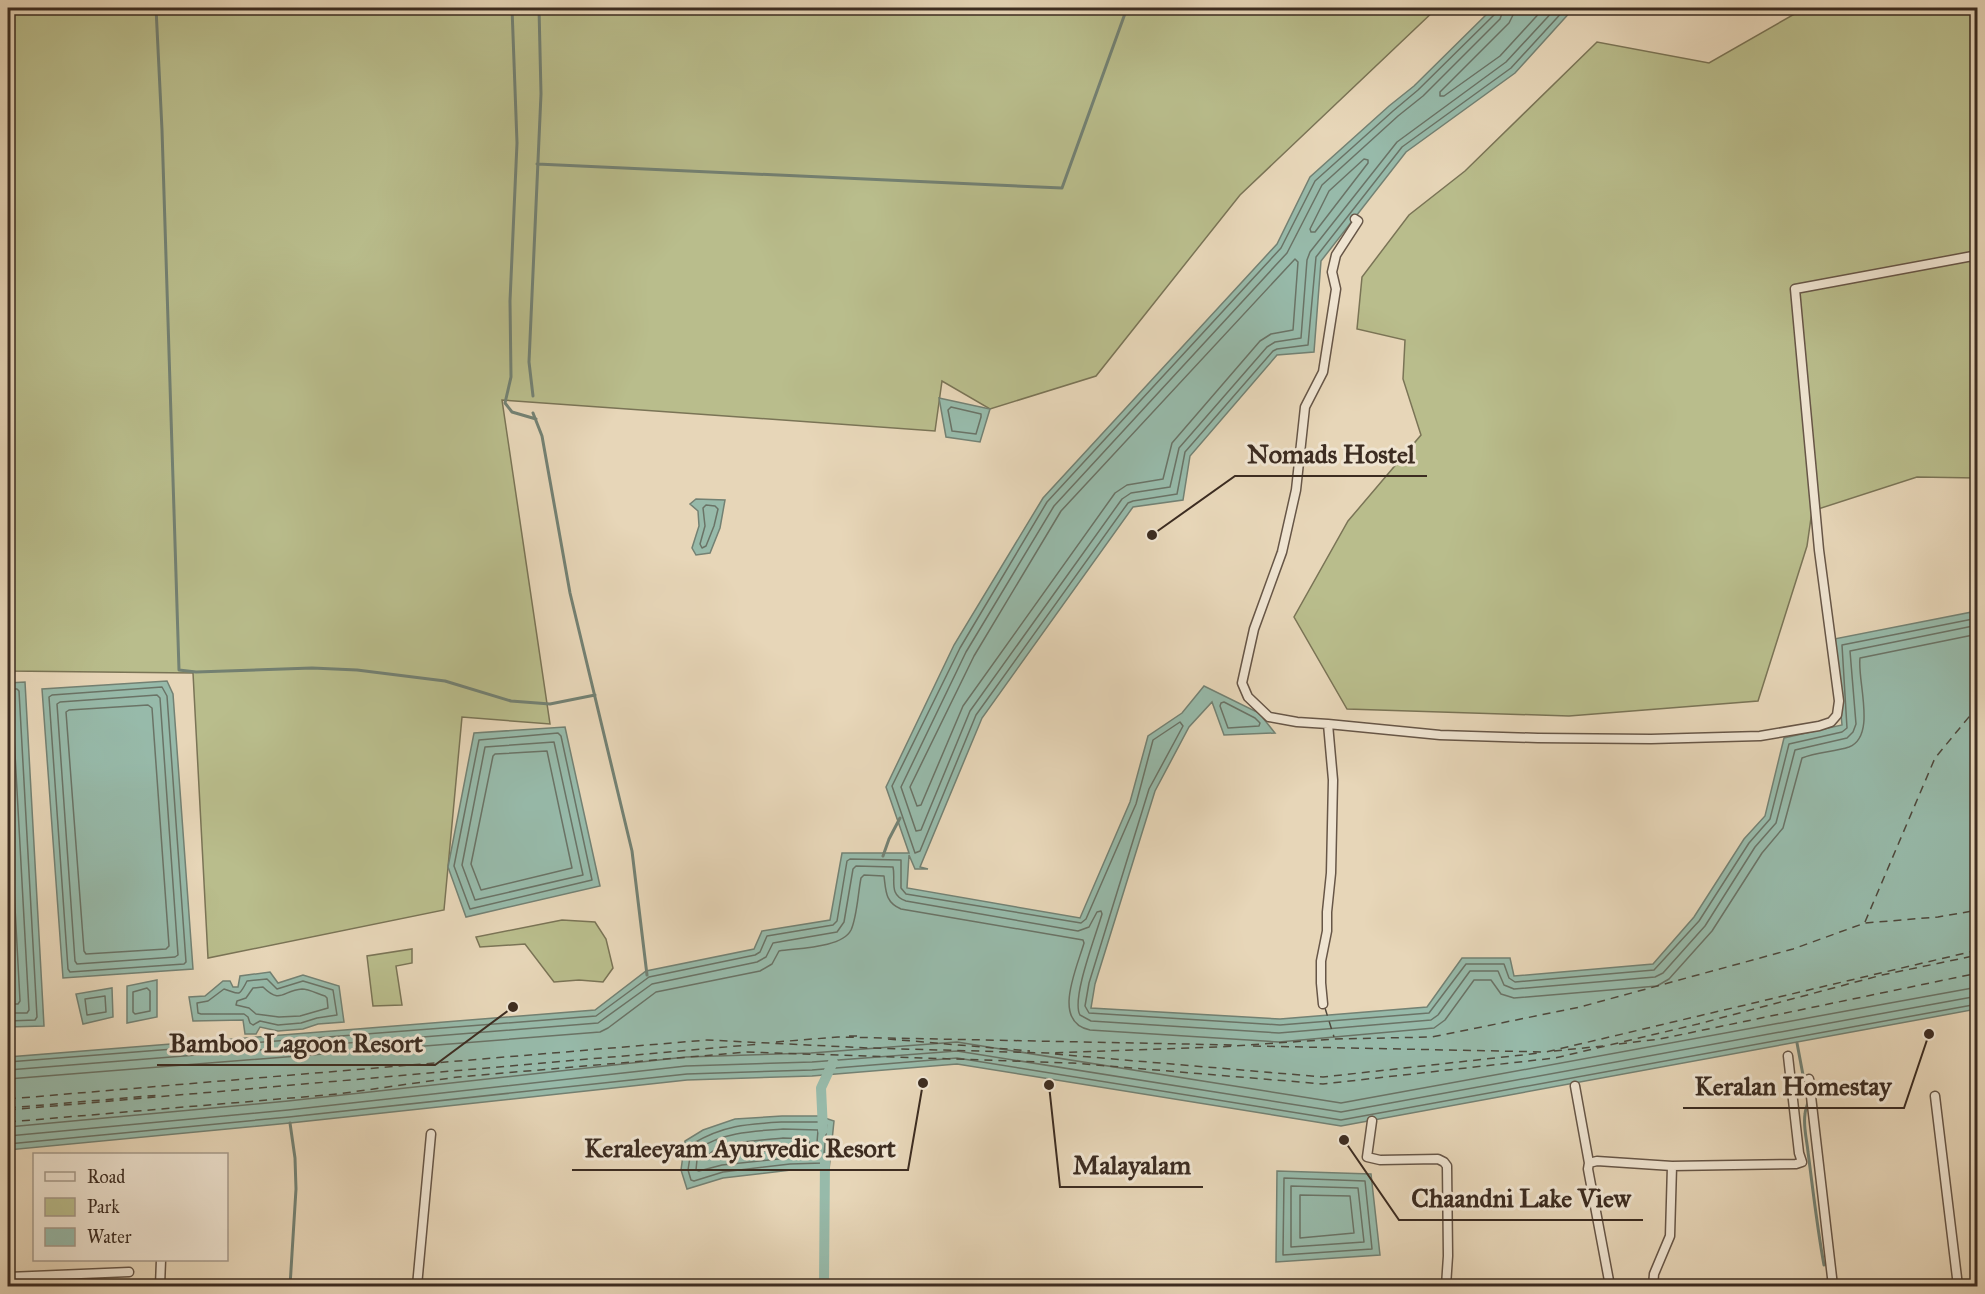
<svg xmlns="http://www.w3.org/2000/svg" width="1985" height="1294" font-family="'IM FELL Great Primer',serif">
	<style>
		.green { fill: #b9bd8c; stroke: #7a7456; stroke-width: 1.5 }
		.water { fill: #97baaa; stroke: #738173; stroke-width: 1.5 }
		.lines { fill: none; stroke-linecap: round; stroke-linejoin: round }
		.shore { stroke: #6a7366; stroke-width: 1.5 }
		.stream { stroke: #738173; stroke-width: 3 }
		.canal { stroke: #97baaa; stroke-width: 10 }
		.ferry { stroke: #4e483c; stroke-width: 1.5; stroke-dasharray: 8 6; stroke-linecap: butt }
		.street-casing { stroke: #675647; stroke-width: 11 }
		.street { stroke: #efe4d1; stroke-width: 8 }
		.leader { fill: none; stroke: #3c2c21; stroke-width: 2 }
		.callout-dot { fill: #3c2c21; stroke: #efe4d1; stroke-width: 2 }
		.callout-label { font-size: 26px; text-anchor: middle; font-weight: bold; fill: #3c2c21; stroke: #efe4d1; stroke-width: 6; stroke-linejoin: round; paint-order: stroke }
	</style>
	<rect width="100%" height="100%" fill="#e7d6b8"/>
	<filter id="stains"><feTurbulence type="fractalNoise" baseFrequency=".00333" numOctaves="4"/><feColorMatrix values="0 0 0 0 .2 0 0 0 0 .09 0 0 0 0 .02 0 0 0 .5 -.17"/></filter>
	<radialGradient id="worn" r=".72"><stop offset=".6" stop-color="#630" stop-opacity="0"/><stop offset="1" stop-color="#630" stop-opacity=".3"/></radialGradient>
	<path class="green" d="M 8,8 L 1437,8 L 1240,195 L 1096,376 L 990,409 L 942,381 L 935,431 L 502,400 L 550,724 L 462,717 L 444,910 L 208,958 L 193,673 L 8,671 Z
		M 1805,8 L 1977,8 L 1977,478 L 1917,477 L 1812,511 L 1807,546 L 1758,701 L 1569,716 L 1347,709 L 1294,617 L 1348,521 L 1421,435 L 1403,379 L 1405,340 L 1357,329 L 1362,277 L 1409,215 L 1465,171 L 1597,42 L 1709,63 Z
		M 562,920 L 595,922 L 606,939 L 613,968 L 603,982 L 579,980 L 554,982 L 525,944 L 480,947 L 476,937 Z
		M 412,949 L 412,963 L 396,966 L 402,1005 L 373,1006 L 367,956 Z"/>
	<path class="water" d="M 1493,8 L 1643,8 L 1573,9 L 1515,73 L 1406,152 L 1321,261 L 1314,352 L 1277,355 L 1190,456 L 1183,500 L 1133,507 L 982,718 L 920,867 L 928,869 L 915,869 L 909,855 L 907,888 L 1080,918 L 1130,802 L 1148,736 L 1182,713 L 1204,686 L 1259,713 L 1275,733 L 1224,735 L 1212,702 L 1189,727 L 1155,791 L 1095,984 L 1091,1008 L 1280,1019 L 1427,1007 L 1462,958 L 1510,958 L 1514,976 L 1653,964 L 1694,917 L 1744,839 L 1765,816 L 1784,738 L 1842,725 L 1834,639 L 1977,611 L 1977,1009 L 1341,1126 L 957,1064 L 812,1076 L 687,1080 L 290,1123 L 8,1150 L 8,1057 L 595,1010 L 646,971 L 754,949 L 762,931 L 830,920 L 842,853 L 909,853 L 886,787 L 954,645 L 1043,498 L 1277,244 L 1310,177 L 1389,106 L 1414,86 Z
		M 939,398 L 990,409 L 980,442 L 946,437 Z
		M 696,499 L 725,500 L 720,528 L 710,553 L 696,555 L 692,548 L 699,526 L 698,511 L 690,504 Z
		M 167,681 L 173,694 L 193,969 L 63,978 L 42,689 Z
		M 25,682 L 44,1026 L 8,1027 L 8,683 Z
		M 565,727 L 600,886 L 466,917 L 448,867 L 474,733 Z
		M 270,972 L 278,983 L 303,975 L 339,986 L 344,1022 L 318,1024 L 303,1029 L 278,1031 L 260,1027 L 256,1034 L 245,1034 L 243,1020 L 193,1021 L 189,997 L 205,996 L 223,981 L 230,981 L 233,987 L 238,987 L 240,976 Z
		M 157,980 L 157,1017 L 127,1023 L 127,986 Z
		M 112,988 L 113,1017 L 83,1024 L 76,994 Z
		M 782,1116 L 819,1116 L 834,1121 L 829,1170 L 791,1170 L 723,1178 L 687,1189 L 681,1170 L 685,1141 L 703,1130 L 735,1119 Z
		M 1277,1171 L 1371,1174 L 1380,1255 L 1276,1262 Z"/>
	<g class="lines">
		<path class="shore" d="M 1497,8 L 1495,14 L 1418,90 L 1393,111 L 1315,181 L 1281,248 L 1047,502 L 960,648 L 892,786 L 915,853 L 920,851 L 976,715 L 1128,503 L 1133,501 L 1177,494 L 1185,452 L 1273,351 L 1277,349 L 1308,345 L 1316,257 L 1402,147 L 1511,68 L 1566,8
			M 1504,8 L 1500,19 L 1423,96 L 1398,116 L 1322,185 L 1287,253 L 1054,506 L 966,652 L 901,787 L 916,831 L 921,830 L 970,711 L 1122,499 L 1131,493 L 1170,487 L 1179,448 L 1267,347 L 1275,342 L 1301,338 L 1307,260 L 1310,252 L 1397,142 L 1506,62 L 1556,8
			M 1513,8 L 1513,15 L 1509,23 L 1440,92 L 1440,96 L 1444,96 L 1500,56 L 1544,8
			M 1364,159 L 1368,160 L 1368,163 L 1315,232 L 1311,232 L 1310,229 L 1329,191 Z
			M 1295,259 L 1298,262 L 1293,330 L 1271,334 L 1260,341 L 1172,443 L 1163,479 L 1127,485 L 1115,493 L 963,706 L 921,805 L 917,806 L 910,787 L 974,656 L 1061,511 Z
			M 951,407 L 981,414 L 981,417 L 976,434 L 952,431 L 948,410 Z
			M 706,505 L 715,506 L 718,509 L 714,526 L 706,546 L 702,548 L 700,544 L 705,526 L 703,508 Z
			M 162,687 L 167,696 L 186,962 L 184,964 L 70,972 L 68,969 L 49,697 L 52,695 Z
			M 8,689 L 17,689 L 19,691 L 37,1017 L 35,1020 L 8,1021
			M 157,695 L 160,698 L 178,955 L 175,957 L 77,964 L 75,961 L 57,704 L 60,702 Z
			M 8,696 L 12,699 L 29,1010 L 27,1013 L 8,1013
			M 1224,702 L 1255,718 L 1260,723 L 1259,726 L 1228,728 L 1220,706 L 1221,703 Z
			M 148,705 L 152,708 L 169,946 L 166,949 L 86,954 L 84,951 L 66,712 L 69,710 Z
			M 558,733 L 561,736 L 592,880 L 470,909 L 454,866 L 479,740 Z
			M 554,742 L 583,875 L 475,900 L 462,865 L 485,747 Z
			M 547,751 L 572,868 L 481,890 L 471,864 L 493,756 L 495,754 Z
			M 8,777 L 20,1001 L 18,1004 L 8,1004
			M 267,979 L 277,989 L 303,981 L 333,990 L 337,1015 L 317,1018 L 301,1023 L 278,1025 L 260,1021 L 253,1025 L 250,1023 L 248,1017 L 244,1014 L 201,1014 L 198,1013 L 197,1003 L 208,1001 L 224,989 C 239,993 238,999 247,981 Z
			M 263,987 C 281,1005 283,990 302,989 C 309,989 318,994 325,996 L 327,998 L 328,1008 L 300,1016 L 279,1017 L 256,1014 L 249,1008 L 236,1005 L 237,1001 L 246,998 L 253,988 Z
			M 147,988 L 150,991 L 150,1011 L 135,1014 L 133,1012 L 133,992 Z
			M 105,996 L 106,1012 L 87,1015 L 85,999 Z
			M 8,1062 L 596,1016 L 649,977 L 755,955 L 760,952 L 767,936 L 833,925 L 837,921 L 847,861 L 850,859 L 901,860 L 901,888 L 906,894 L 1081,923 L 1086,919 L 1136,804 L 1153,740 L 1180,722 L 1183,726 L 1149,789 L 1089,983 L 1085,1006 L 1089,1013 L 1280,1025 L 1429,1013 L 1466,964 L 1504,964 L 1509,978 L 1515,982 L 1654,970 L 1699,921 L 1749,843 L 1770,819 L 1789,744 L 1842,732 L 1847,728 L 1842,645 L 1978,618
			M 8,1070 L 598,1023 L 652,984 L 757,962 L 766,957 L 773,943 L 837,932 L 844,922 L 853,869 L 856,866 L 893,867 C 896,880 888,895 906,901 L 1078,931 L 1089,927 L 1097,912 L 1101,911 L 1102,914 C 1096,935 1071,999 1080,1015 L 1091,1021 L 1279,1033 L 1431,1020 L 1438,1015 L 1470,971 L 1498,971 L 1504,985 L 1514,989 L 1655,977 L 1663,973 L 1705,926 L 1755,847 L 1776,823 L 1795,750 L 1847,738 L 1853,732 L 1856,724 L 1850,651 L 1978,625
			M 8,1079 L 600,1032 L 608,1028 L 656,992 L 760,971 L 772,964 L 779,951 C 798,948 842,948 851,930 C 857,917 858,893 861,878 L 864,875 L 884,876 C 886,891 885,902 901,909 L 1083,940 L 1084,943 C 1077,968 1051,1022 1090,1030 L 1279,1042 L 1434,1028 L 1445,1020 L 1474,980 L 1491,980 L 1501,994 L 1514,998 L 1657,986 L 1669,979 L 1712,931 L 1762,853 L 1783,828 L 1802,758 C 1817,752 1834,752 1849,747 C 1877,736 1857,681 1860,658 L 1978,634
			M 783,1122 L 818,1122 L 827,1125 L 823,1163 L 790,1164 L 723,1172 L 694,1181 L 691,1180 L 688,1170 L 692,1144 C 724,1125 747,1124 783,1122 Z
			M 8,1127 L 288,1101 L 686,1057 L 811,1053 L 957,1042 L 1341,1103 L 1978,987
			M 783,1129 L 818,1130 L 816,1155 L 722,1165 L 699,1171 L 696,1170 L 698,1149 C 723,1132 754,1131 783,1129 Z
			M 8,1136 L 288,1110 L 686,1066 L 812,1062 L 957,1051 L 1341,1112 L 1978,996
			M 783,1138 L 807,1139 L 809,1141 L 809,1145 L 806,1147 L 788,1148 L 711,1158 L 708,1156 C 718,1141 766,1140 783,1138 Z
			M 8,1144 L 289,1117 L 687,1074 L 812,1070 L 957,1058 L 1341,1120 L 1978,1004
			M 1284,1178 L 1365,1181 L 1372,1249 L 1283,1255 Z
			M 1291,1186 L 1358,1188 L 1364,1242 L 1291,1247 Z
			M 1300,1195 L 1350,1196 L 1354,1233 L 1300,1238 Z"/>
		<path class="stream" d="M 156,8 L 162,130 L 179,670 L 196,672 L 312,668 L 357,670 L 445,681 L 511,701 L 550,704 L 595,695
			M 512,8 L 517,143 L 510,301 L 511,377 L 505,403 L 512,412 L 536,419
			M 537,164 L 1062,188 L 1127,8
			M 533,396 L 529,362 L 541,94 L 539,8
			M 533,413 L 542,436 L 570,593 L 632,851 L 647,975
			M 883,856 L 889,839 L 900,818
			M 1797,1043 L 1806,1091
			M 1808,1101 C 1808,1105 1805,1110 1805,1114 C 1803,1127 1807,1140 1808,1152 C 1813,1190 1817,1227 1824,1265
			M 290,1123 L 295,1158 L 296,1189 L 290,1286"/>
		<path class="canal" d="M 823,1130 L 821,1088 L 833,1062
			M 824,1286 L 825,1158"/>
		<path class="ferry" d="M 1865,922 L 1935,758 L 1978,706
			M 1325,1008 L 1334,1037
			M 849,1036 L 859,1036
			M 888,1039 L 1030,1051
			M 776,1042 L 838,1037 L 1233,1045
			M 1619,1044 L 1660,1039 L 1978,973
			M 1253,1046 L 1546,1052 L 1978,950
			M 1554,1051 L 1603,1046
			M 1055,1054 L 1323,1077 L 1540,1053
			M 8,1099 L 707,1040 L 869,1048 L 1047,1053 L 1219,1047 L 1335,1039 L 1432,1037 L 1580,1007 L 1793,949 L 1865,923 L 1938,917 L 1978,910
			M 8,1108 L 160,1095
			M 8,1110 L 760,1044
			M 8,1122 L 338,1094 L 458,1077 L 747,1052 L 1072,1063 L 1323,1084 L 1555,1058 L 1698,1024 L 1882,975 L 1978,955"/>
		<defs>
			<path id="street" d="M 1328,724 L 1297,722 L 1269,717 L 1248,697 L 1242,683 L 1254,629 L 1282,552 L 1296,490 L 1305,407 L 1323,372 L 1336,289 L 1332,272 L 1336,255 L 1358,221 L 1355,219
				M 1323,1004 L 1321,983 L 1321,961 L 1327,931 L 1327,912 L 1331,873 L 1333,780 L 1328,724 L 1440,735 L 1538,738 L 1651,739 L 1760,736 L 1819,726 L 1831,722 L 1837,715 L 1839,701 L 1819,550 L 1795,289 L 1978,255
				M 1809,1079 L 1833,1286
				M 1575,1086 L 1589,1163
				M 1935,1096 L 1958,1286
				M 1372,1121 L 1367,1157 L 1380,1160 L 1438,1159 L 1444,1162 L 1447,1166 L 1448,1256 L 1446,1286
				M 8,1277 L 129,1272
				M 160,1286 L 161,1260
				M 417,1286 L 431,1134
				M 1610,1286 L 1588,1169 L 1589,1163 L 1597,1161 L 1672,1166 L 1796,1164 L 1802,1162 L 1799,1153 L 1788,1056
				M 1653,1286 L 1654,1274 L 1670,1236 L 1672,1166"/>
		</defs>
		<use href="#street" class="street-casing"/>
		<use href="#street" class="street"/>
	</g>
	<path class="leader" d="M1152 535L1235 476H1427M513 1007L435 1065H157M1929 1034L1904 1108H1683M923 1083L908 1170H572M1049 1085L1060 1187H1203M1344 1140L1399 1220H1643"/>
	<g class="callout-dot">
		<circle cx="1152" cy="535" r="6"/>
		<circle cx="513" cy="1007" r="6"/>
		<circle cx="1929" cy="1034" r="6"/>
		<circle cx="923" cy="1083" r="6"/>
		<circle cx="1049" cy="1085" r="6"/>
		<circle cx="1344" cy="1140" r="6"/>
	</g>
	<g class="callout-label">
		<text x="1331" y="463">Nomads Hostel</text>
		<text x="296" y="1052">Bamboo Lagoon Resort</text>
		<text x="1793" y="1095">Keralan Homestay</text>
		<text x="740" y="1157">Keraleeyam Ayurvedic Resort</text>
		<text x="1132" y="1174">Malayalam</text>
		<text x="1521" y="1207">Chaandni Lake View</text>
	</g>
	<rect width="1985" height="1294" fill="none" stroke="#e7d6b8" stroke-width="30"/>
	<rect x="9" y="9" width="1967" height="1276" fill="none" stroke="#3c2c21" stroke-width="3"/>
	<rect x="15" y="15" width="1955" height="1264" fill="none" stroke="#3c2c21" stroke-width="1.5"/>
	<rect x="33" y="1153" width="195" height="108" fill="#efe4d1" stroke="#a79a8b" stroke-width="1.5"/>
	<rect x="45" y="1172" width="30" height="9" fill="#efe4d1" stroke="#a79a8b" stroke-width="1.5"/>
	<text x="87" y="1183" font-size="18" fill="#3c2c21">Road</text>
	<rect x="45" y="1198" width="30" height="18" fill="#b9bd8c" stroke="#a79a8b" stroke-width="1.5"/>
	<text x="87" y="1213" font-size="18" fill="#3c2c21">Park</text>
	<rect x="45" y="1228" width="30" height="18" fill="#97baaa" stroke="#a79a8b" stroke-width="1.5"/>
	<text x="87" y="1243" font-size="18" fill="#3c2c21">Water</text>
	<rect width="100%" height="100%" filter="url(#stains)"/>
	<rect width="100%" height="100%" fill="url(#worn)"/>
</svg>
